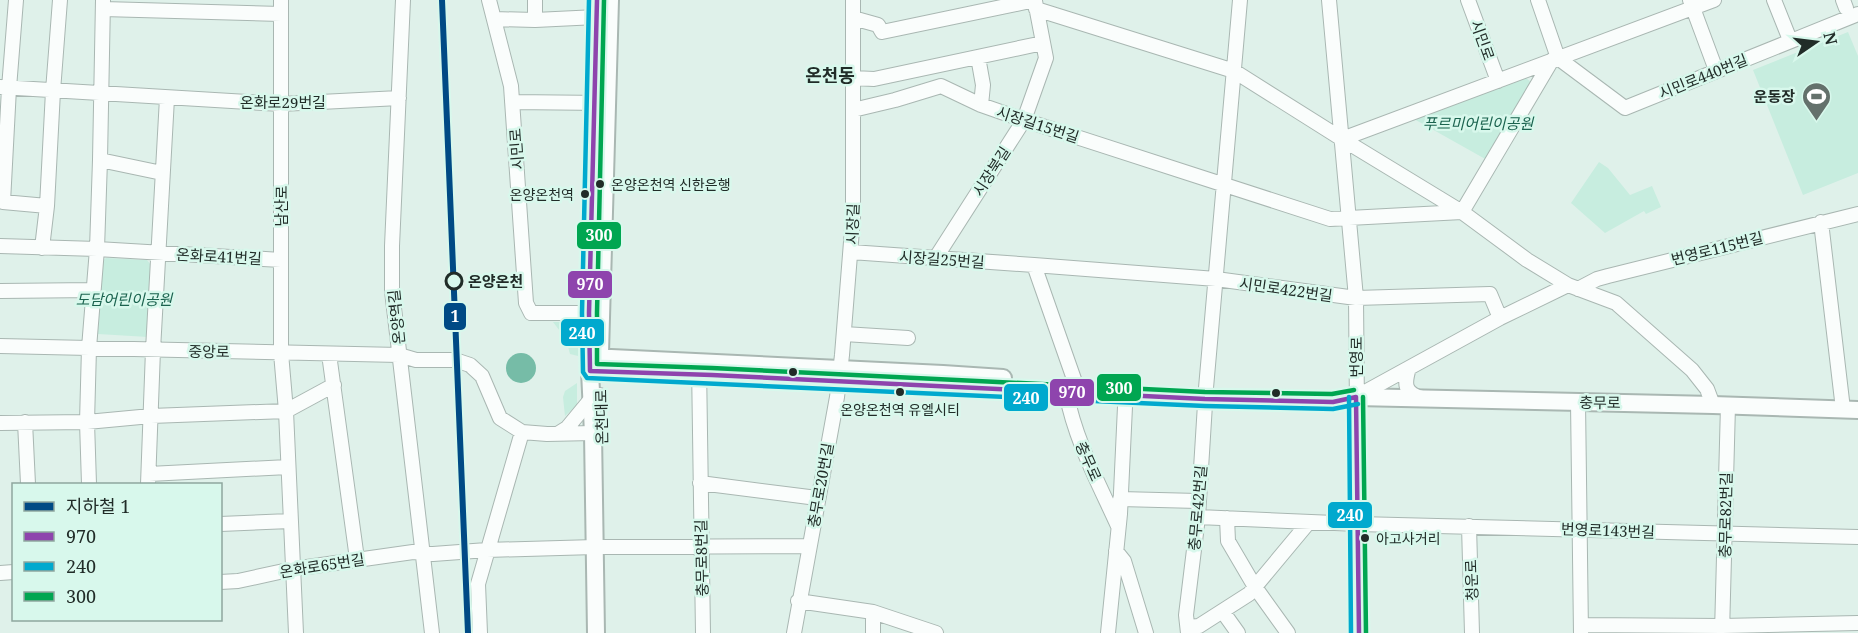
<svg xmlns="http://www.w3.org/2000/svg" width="1858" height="633" font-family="'Noto Serif','Noto Sans KR',serif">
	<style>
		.green { fill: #c7eddf }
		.water { fill: #76bca7 }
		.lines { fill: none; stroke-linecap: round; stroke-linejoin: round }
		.minor-casing { stroke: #a9b7b2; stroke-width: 16 }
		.major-casing { stroke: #a9b7b2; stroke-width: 20 }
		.minor { stroke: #fafdfc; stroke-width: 14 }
		.major { stroke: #fafdfc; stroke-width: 16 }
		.bus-1-casing { stroke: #d8f8ec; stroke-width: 9 }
		.bus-2-casing { stroke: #d8f8ec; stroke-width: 9 }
		.bus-3-casing { stroke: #d8f8ec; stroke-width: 9 }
		.bus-1 { stroke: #8e44ad; stroke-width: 4.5 }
		.bus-2 { stroke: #00a9ce; stroke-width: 4.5 }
		.bus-3 { stroke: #00a651; stroke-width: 4.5 }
		.metro-1-casing { stroke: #d8f8ec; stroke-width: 10 }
		.metro-1 { stroke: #004a85; stroke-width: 6 }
		.bus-dot { fill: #212c28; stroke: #d8f8ec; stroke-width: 2 }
		.stop-dot { fill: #d8f8ec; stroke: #212c28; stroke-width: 3 }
		.labels { text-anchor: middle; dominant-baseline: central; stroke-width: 5; stroke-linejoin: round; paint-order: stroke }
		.bus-label { font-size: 14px; fill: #212c28; stroke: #d8f8ec; text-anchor: start }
		.street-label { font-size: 15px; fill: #212c28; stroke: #d8f8ec }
		.poi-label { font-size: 15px; font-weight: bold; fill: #212c28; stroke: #d8f8ec; text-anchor: end }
		.park-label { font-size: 15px; font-style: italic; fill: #1b634f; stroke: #d8f8ec }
		.stop-label { font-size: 15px; font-weight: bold; fill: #212c28; stroke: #d8f8ec; text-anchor: start }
		.quarter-label { font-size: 18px; font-weight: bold; fill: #212c28; stroke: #d8f8ec }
		.line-badge { stroke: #d8f8ec; stroke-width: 2 }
		.badge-label { font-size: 16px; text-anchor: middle; font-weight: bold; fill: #fff }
	</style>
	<rect width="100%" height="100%" fill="#dff1ea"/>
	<path class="green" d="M 1848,32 L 1858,56 L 1858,173 L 1803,195 L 1753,70 Z
		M 1525,77 L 1533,84 L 1487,160 L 1414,119 Z
		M 1599,162 L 1608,168 L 1630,195 L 1652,186 L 1661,207 L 1646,214 L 1644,211 L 1605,233 L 1571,203 Z
		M 106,258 L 147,260 L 151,265 L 148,337 L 98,334 L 101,262 Z
		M 553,322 L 579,322 L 578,356 L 570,354 L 566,339 Z
		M 577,383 L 577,405 L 565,416 L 563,397 L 565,391 Z"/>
	<path class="water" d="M506 368a15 15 0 1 1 30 0a15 15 0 1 1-30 0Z"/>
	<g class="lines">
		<defs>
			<path id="minor" d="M 16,0 L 9,88 L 3,202 L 47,206 L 42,248
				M 281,0 L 281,353 L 286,411 L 296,633
				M 403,0 L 392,246 L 392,291 L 432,633
				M 489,0 L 511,86 L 526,303 L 531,313 L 589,313
				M 1329,0 L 1356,298 L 1359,633
				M 1468,0 L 1498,81
				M 1538,0 L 1558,58 L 1625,108 L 1858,14
				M 1690,0 L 1716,70
				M 1774,0 L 1790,40
				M 1843,0 L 1846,8
				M 103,9 L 281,14
				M 1036,9 L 1234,71 L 1342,139 L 1462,212 L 1527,260 L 1568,285 L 1616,303 L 1692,370 L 1707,389 L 1713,405
				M 853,18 L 878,25 L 882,32 L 1035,0
				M 494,19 L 535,20 L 597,17
				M 535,20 L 535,0
				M 978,57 L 983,85 L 981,105
				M 853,78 L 874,79 L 1043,43
				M 0,87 L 281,104 L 399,98
				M 512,102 L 603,103
				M 853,110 L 895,100 L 941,86 L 981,105 L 1024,120 L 1330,219 L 1462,212
				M 1342,139 L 1714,0
				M 100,160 L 162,173
				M 47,206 L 53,91 L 60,0
				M 1462,212 L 1552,60
				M 1821,222 L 1843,409
				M 0,246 L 97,249 L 281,260
				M 851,252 L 1034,265
				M 935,259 L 1024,120 L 1046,58 L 1035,1
				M 1578,289 L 1597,279 L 1608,276 L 1858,214
				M 0,291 L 93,290
				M 844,334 L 908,338
				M 0,346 L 399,355 L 416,360 L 455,360 L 470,365 L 482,376 L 500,418 L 522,432 L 547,434 L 593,433
				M 329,354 L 357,559
				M 699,365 L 703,633
				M 1409,368 C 1404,384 1404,393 1422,398
				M 1075,382 L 1034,265 L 1216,279 L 1356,298 L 1490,294 L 1500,318
				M 1066,392 C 1075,440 1098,482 1118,526
				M 1356,397 L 1500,318 L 1568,285
				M 1578,402 L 1581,633
				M 25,422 L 28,484
				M 0,423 L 87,422 L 151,416 L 286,411 L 334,385
				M 559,433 L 567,428 L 591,399 L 600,395
				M 149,474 L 288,467
				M 700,483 L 817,498
				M 89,484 L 87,422 L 89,348 L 97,249 L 100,160 L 103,0
				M 148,484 L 153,350 L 167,98
				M 1120,499 L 1198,501
				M 1198,517 L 1358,524 L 1858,537
				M 1227,518 L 1228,541 L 1255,587 L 1288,633
				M 220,524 L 290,521
				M 1469,526 L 1472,633
				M 1116,551 L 1124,561 L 1146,633
				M 0,573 L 14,572
				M 220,582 L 238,581 L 293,569 L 413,552 L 433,554 L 487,550 L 595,547 L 809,546
				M 798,601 L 873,612 L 936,633
				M 873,612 L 873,633
				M 1223,612 L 1238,633
				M 1581,625 L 1722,626 L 1858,623
				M 1188,627 L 1199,626 L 1249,594 L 1309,522
				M 480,633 L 478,584 L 522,432
				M 794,633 L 837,397 L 842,355 L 853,217 L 853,0
				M 1108,633 L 1120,514 L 1126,385
				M 1188,633 L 1186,615 L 1198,517 L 1206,388 L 1240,0
				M 1722,633 L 1728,405"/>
			<path id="major" d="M 600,353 L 610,0
				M 590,357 L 943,374 L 1003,378
				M 590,371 L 712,375 L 1205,399 L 1333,402 L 1356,397 L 1713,405 L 1858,410
				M 596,633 L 593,433 L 590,371 L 589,313 L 597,0"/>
		</defs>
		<use href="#minor" class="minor-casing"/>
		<use href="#major" class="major-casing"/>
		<use href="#minor" class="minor"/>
		<use href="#major" class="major"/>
		<defs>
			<path id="bus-1" d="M 597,0 L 589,313 L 590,371 L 712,375 L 1205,399 L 1333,402 L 1356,397
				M 1356,397 L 1359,633"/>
			<path id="bus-2" d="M 589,0 L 582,313 L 583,372 L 587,378 L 1205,406 L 1333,409 L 1358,404
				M 1349,397 L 1351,633"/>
			<path id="bus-3" d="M 604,0 L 597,313 L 597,364 L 712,368 L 1205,392 L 1332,394 L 1354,390
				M 1363,397 L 1366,633"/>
		</defs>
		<use href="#bus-1" class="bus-1-casing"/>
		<use href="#bus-2" class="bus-2-casing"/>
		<use href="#bus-3" class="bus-3-casing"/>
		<use href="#bus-1" class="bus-1"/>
		<use href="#bus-2" class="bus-2"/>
		<use href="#bus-3" class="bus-3"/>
		<defs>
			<path id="metro-1" d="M 442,0 L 468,633"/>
		</defs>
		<use href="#metro-1" class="metro-1-casing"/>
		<use href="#metro-1" class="metro-1"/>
	</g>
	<defs>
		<symbol id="stadium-pin" viewBox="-11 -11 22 30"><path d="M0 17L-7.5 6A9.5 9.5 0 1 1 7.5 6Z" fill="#64716c" stroke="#d8f8ec"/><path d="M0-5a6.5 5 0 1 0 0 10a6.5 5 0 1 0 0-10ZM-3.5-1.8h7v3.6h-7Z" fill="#fff"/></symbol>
	</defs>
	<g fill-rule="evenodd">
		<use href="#stadium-pin" x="1800" y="80" width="33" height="45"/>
	</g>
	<g class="bus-dot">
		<circle cx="600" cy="184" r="5"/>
		<circle cx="585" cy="194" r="5"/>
		<circle cx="793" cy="372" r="5"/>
		<circle cx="900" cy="392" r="5"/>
		<circle cx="1276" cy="393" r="5"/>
		<circle cx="1365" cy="538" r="5"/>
	</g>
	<circle class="stop-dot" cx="454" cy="281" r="8"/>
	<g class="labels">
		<g class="bus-label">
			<text x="611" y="184">온양온천역 신한은행</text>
			<text x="574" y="194" text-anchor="end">온양온천역</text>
			<text x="900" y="409" text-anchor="middle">온양온천역 유엘시티</text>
			<text x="1376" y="538">아고사거리</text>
		</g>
		<g class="street-label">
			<text transform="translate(1483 40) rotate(70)">시민로</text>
			<text transform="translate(1703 76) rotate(-22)">시민로440번길</text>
			<text x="283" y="102">온화로29번길</text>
			<text transform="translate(1038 124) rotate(18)">시장길15번길</text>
			<text transform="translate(516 149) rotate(-94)">시민로</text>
			<text transform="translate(991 171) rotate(-57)">시장북길</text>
			<text transform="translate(281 206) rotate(-90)">남산로</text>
			<text transform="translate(852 224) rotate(-88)">시장길</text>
			<text transform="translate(1717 248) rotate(-14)">번영로115번길</text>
			<text transform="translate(219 256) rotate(3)">온화로41번길</text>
			<text transform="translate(942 259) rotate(4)">시장길25번길</text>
			<text transform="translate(1286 289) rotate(8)">시민로422번길</text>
			<text transform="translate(396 317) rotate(-96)">온양역길</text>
			<text transform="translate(209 351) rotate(1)">중앙로</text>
			<text transform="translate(1356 357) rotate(-90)">번영로</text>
			<text transform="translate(1600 402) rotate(1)">충무로</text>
			<text transform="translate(601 417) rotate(-91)">온천대로</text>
			<text transform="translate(1089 461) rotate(66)">충무로</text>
			<text transform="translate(820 485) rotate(-80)">충무로20번길</text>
			<text transform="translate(1197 508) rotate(-85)">충무로42번길</text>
			<text transform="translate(1725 515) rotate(-89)">충무로82번길</text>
			<text transform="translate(1608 530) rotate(2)">번영로143번길</text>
			<text transform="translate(701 558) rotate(-91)">충무로8번길</text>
			<text transform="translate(322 565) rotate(-9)">온화로65번길</text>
			<text transform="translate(1471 580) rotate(-92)">청운로</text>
		</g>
		<g class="poi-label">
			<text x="1795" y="96">운동장</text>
		</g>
		<g class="park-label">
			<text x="1478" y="123">푸르미어린이공원</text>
			<text x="124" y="299">도담어린이공원</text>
		</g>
		<g class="stop-label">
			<text x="468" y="281">온양온천</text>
		</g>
		<g class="quarter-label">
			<text x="830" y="75">온천동</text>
		</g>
	</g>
	<g class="line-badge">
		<rect x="576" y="221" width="46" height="29" rx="6" fill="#00a651"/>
		<rect x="567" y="270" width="46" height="29" rx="6" fill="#8e44ad"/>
		<rect x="443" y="302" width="24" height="29" rx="6" fill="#004a85"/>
		<rect x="560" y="318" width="45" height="29" rx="6" fill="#00a9ce"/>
		<rect x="1096" y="373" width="46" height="29" rx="6" fill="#00a651"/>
		<rect x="1049" y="378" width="46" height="29" rx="6" fill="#8e44ad"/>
		<rect x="1003" y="383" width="46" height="29" rx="6" fill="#00a9ce"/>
		<rect x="1327" y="501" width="46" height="28" rx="6" fill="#00a9ce"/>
	</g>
	<g class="badge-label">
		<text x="599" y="241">300</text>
		<text x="590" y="290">970</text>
		<text x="455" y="322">1</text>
		<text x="582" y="339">240</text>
		<text x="1119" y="394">300</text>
		<text x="1072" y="398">970</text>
		<text x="1026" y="404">240</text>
		<text x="1350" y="521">240</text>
	</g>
	<rect x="12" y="483" width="210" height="138" fill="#d8f8ec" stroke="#8fa69e" stroke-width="1.5"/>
	<rect x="24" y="502" width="30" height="9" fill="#004a85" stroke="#8fa69e" stroke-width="1.5"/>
	<text x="66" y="513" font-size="18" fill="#212c28">지하철 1</text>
	<rect x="24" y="532" width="30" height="9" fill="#8e44ad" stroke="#8fa69e" stroke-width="1.5"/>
	<text x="66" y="543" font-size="18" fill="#212c28">970</text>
	<rect x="24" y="562" width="30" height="9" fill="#00a9ce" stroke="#8fa69e" stroke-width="1.5"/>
	<text x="66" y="573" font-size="18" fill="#212c28">240</text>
	<rect x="24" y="592" width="30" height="9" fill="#00a651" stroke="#8fa69e" stroke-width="1.5"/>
	<text x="66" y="603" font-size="18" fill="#212c28">300</text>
	<g transform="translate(1816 42) rotate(76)" stroke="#d8f8ec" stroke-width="4.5" paint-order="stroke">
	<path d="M0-4.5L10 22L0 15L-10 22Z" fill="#212c28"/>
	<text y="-9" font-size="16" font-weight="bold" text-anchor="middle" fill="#212c28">N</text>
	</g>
</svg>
